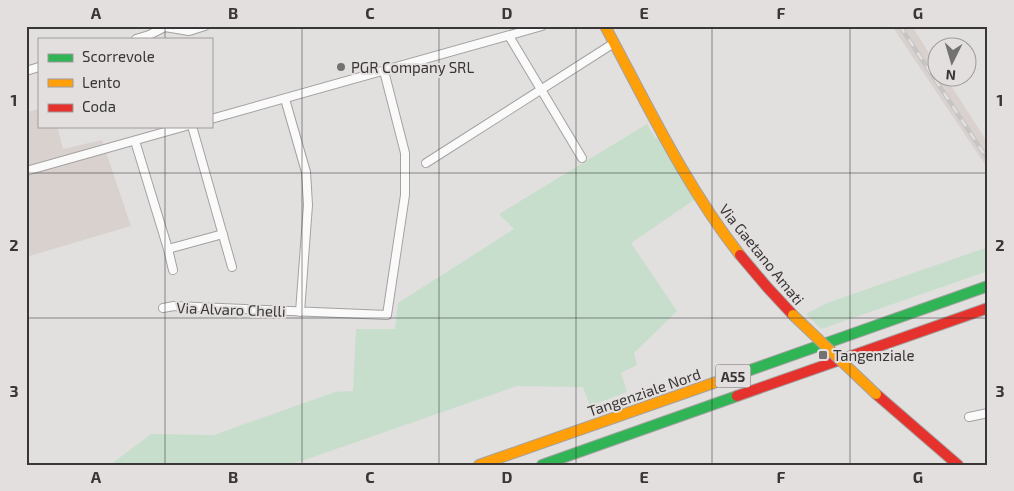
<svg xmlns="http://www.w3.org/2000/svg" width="1014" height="491" font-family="'Exo 2',sans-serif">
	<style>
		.built { fill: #d8d1ce }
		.green { fill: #c6decb }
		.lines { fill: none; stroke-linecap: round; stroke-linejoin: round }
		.street-casing { stroke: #a3a2a1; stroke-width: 10 }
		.fast-casing { stroke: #a3a2a1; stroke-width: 12 }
		.slow-casing { stroke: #a3a2a1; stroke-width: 12 }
		.jam-casing { stroke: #a3a2a1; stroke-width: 12 }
		.street { stroke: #fbfafa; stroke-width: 8 }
		.fast { stroke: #30b455; stroke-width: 10 }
		.slow { stroke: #ff9f0a; stroke-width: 10 }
		.jam { stroke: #e5322d; stroke-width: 10 }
		.rail-casing { stroke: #c6c5c5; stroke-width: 4.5 }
		.rail { stroke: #e3dfde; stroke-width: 2.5; stroke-dasharray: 8; stroke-linecap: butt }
		.slow-bridge-casing { stroke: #a3a2a1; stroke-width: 12; stroke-linecap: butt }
		.slow-bridge { stroke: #ff9f0a; stroke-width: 10 }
		.grid { fill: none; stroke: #383636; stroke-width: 1; stroke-opacity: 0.55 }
		.poi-dot { fill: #747271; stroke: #e3dfde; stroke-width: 2 }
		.labels { text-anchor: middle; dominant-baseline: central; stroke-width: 4; stroke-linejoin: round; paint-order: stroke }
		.shield { fill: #e3dfde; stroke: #6b6968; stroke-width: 1 }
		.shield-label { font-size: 14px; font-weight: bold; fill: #383636 }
		.poi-label { font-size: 15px; fill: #383636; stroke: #e3dfde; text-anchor: start }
		.street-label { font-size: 15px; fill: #383636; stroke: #e3dfde }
		.neatline { fill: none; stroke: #383636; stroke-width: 2 }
		.grid-label { font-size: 16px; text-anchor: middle; font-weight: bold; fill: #383636 }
	</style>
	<rect width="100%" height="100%" fill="#e2e0df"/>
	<path class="built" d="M 892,26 L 912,26 L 936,64 L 936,78 L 946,78 L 988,143 L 988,169 Z
		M 39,109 L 39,126 L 57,126 L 63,149 L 102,140 L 131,226 L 26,257 L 26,112 Z"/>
	<path class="green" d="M 647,124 L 655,138 L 658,137 L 694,200 L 631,243 L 677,311 L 634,353 L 637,365 L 621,373 L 627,392 L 590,406 L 583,387 L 517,386 L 290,465 L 110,465 L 151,434 L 214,435 L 335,392 L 353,391 L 356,329 L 395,329 L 398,303 L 514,229 L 499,214 Z
		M 988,247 L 988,271 L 821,329 L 806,314 L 827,303 Z"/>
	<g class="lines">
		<defs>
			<path id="street" d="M 509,36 L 582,158
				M 136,39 L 149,35 L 165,27 L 189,31 L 205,26
				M 26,71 L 39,67
				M 285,99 L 306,172 L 308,205 L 300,312
				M 211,119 L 542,26
				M 192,126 L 232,267
				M 135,141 L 168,249 L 173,270
				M 426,163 L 614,43
				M 26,171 L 186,126
				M 168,249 L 223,234
				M 163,308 L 174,306 L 387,315 L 405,195 L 405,153 L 384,71
				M 969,417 L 988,413"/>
			<path id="fast" d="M 742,373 L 988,286
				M 542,465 L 737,396"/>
			<path id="slow" d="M 605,26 C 647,104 685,185 740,255
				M 479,465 L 742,373"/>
			<path id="jam" d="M 740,255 L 767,287 L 793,315
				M 876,394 L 958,465
				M 737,396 L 988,308"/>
		</defs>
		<use href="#street" class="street-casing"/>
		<use href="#fast" class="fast-casing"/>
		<use href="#slow" class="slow-casing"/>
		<use href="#jam" class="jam-casing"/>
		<use href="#street" class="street"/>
		<use href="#fast" class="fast"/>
		<use href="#slow" class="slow"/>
		<use href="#jam" class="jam"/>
		<defs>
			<path id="rail" d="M 900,26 L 988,160"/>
		</defs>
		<use href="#rail" class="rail-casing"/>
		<use href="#rail" class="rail"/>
		<defs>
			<path id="slow-bridge" d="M 793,315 L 876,394"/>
		</defs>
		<use href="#slow-bridge" class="slow-bridge-casing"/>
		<use href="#slow-bridge" class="slow-bridge"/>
	</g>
	<path class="grid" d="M 165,26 L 165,39M 302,26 L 302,465M 439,26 L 439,465M 576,26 L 576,465M 712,26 L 712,465M 850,26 L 850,465M 165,126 L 165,465M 26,173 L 988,173M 26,318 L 988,318"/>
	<g class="poi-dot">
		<circle cx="341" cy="67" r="5"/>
		<rect x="818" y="350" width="10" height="10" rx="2.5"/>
	</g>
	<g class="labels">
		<rect class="shield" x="715.5" y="364.5" width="35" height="23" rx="4"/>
		<g class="shield-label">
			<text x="733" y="376">A55</text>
		</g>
		<g class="poi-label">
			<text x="351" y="67">PGR Company SRL</text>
			<text x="833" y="355">Tangenziale</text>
		</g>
		<g class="street-label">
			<text transform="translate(762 254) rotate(51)">Via Gaetano Amati</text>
			<text transform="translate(231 309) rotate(2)">Via Alvaro Chelli</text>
			<text transform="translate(644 392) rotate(-19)">Tangenziale Nord</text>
		</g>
	</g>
	<rect width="1014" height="491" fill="none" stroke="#e3dfde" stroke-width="55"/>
	<rect x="38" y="38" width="175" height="90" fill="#e3dfde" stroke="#9f9b9b"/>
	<rect x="48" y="54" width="25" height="8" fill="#30b455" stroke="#9f9b9b"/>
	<text x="82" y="62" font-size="15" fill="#383636">Scorrevole</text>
	<rect x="48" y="79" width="25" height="8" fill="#ff9f0a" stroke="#9f9b9b"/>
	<text x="82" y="88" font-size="15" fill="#383636">Lento</text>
	<rect x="48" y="104" width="25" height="8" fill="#e5322d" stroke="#9f9b9b"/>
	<text x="82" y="112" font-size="15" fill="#383636">Coda</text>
	<g transform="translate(952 62) rotate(185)"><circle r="24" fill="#e3dfde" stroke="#9f9b9b"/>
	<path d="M0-4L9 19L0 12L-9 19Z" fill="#747271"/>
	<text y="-8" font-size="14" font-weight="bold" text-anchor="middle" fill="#383636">N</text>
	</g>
	<rect x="28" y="28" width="958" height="436" class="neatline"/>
	<g class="grid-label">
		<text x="96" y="19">A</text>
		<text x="233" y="19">B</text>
		<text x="370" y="19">C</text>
		<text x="507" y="19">D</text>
		<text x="644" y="19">E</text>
		<text x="781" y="19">F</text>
		<text x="918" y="19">G</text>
		<text x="14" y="106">1</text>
		<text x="1000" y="106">1</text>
		<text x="14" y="251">2</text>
		<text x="1000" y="251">2</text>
		<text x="14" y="397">3</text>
		<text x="1000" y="397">3</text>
		<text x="96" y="483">A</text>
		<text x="233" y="483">B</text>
		<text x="370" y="483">C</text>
		<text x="507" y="483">D</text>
		<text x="644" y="483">E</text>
		<text x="781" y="483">F</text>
		<text x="918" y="483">G</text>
	</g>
</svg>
